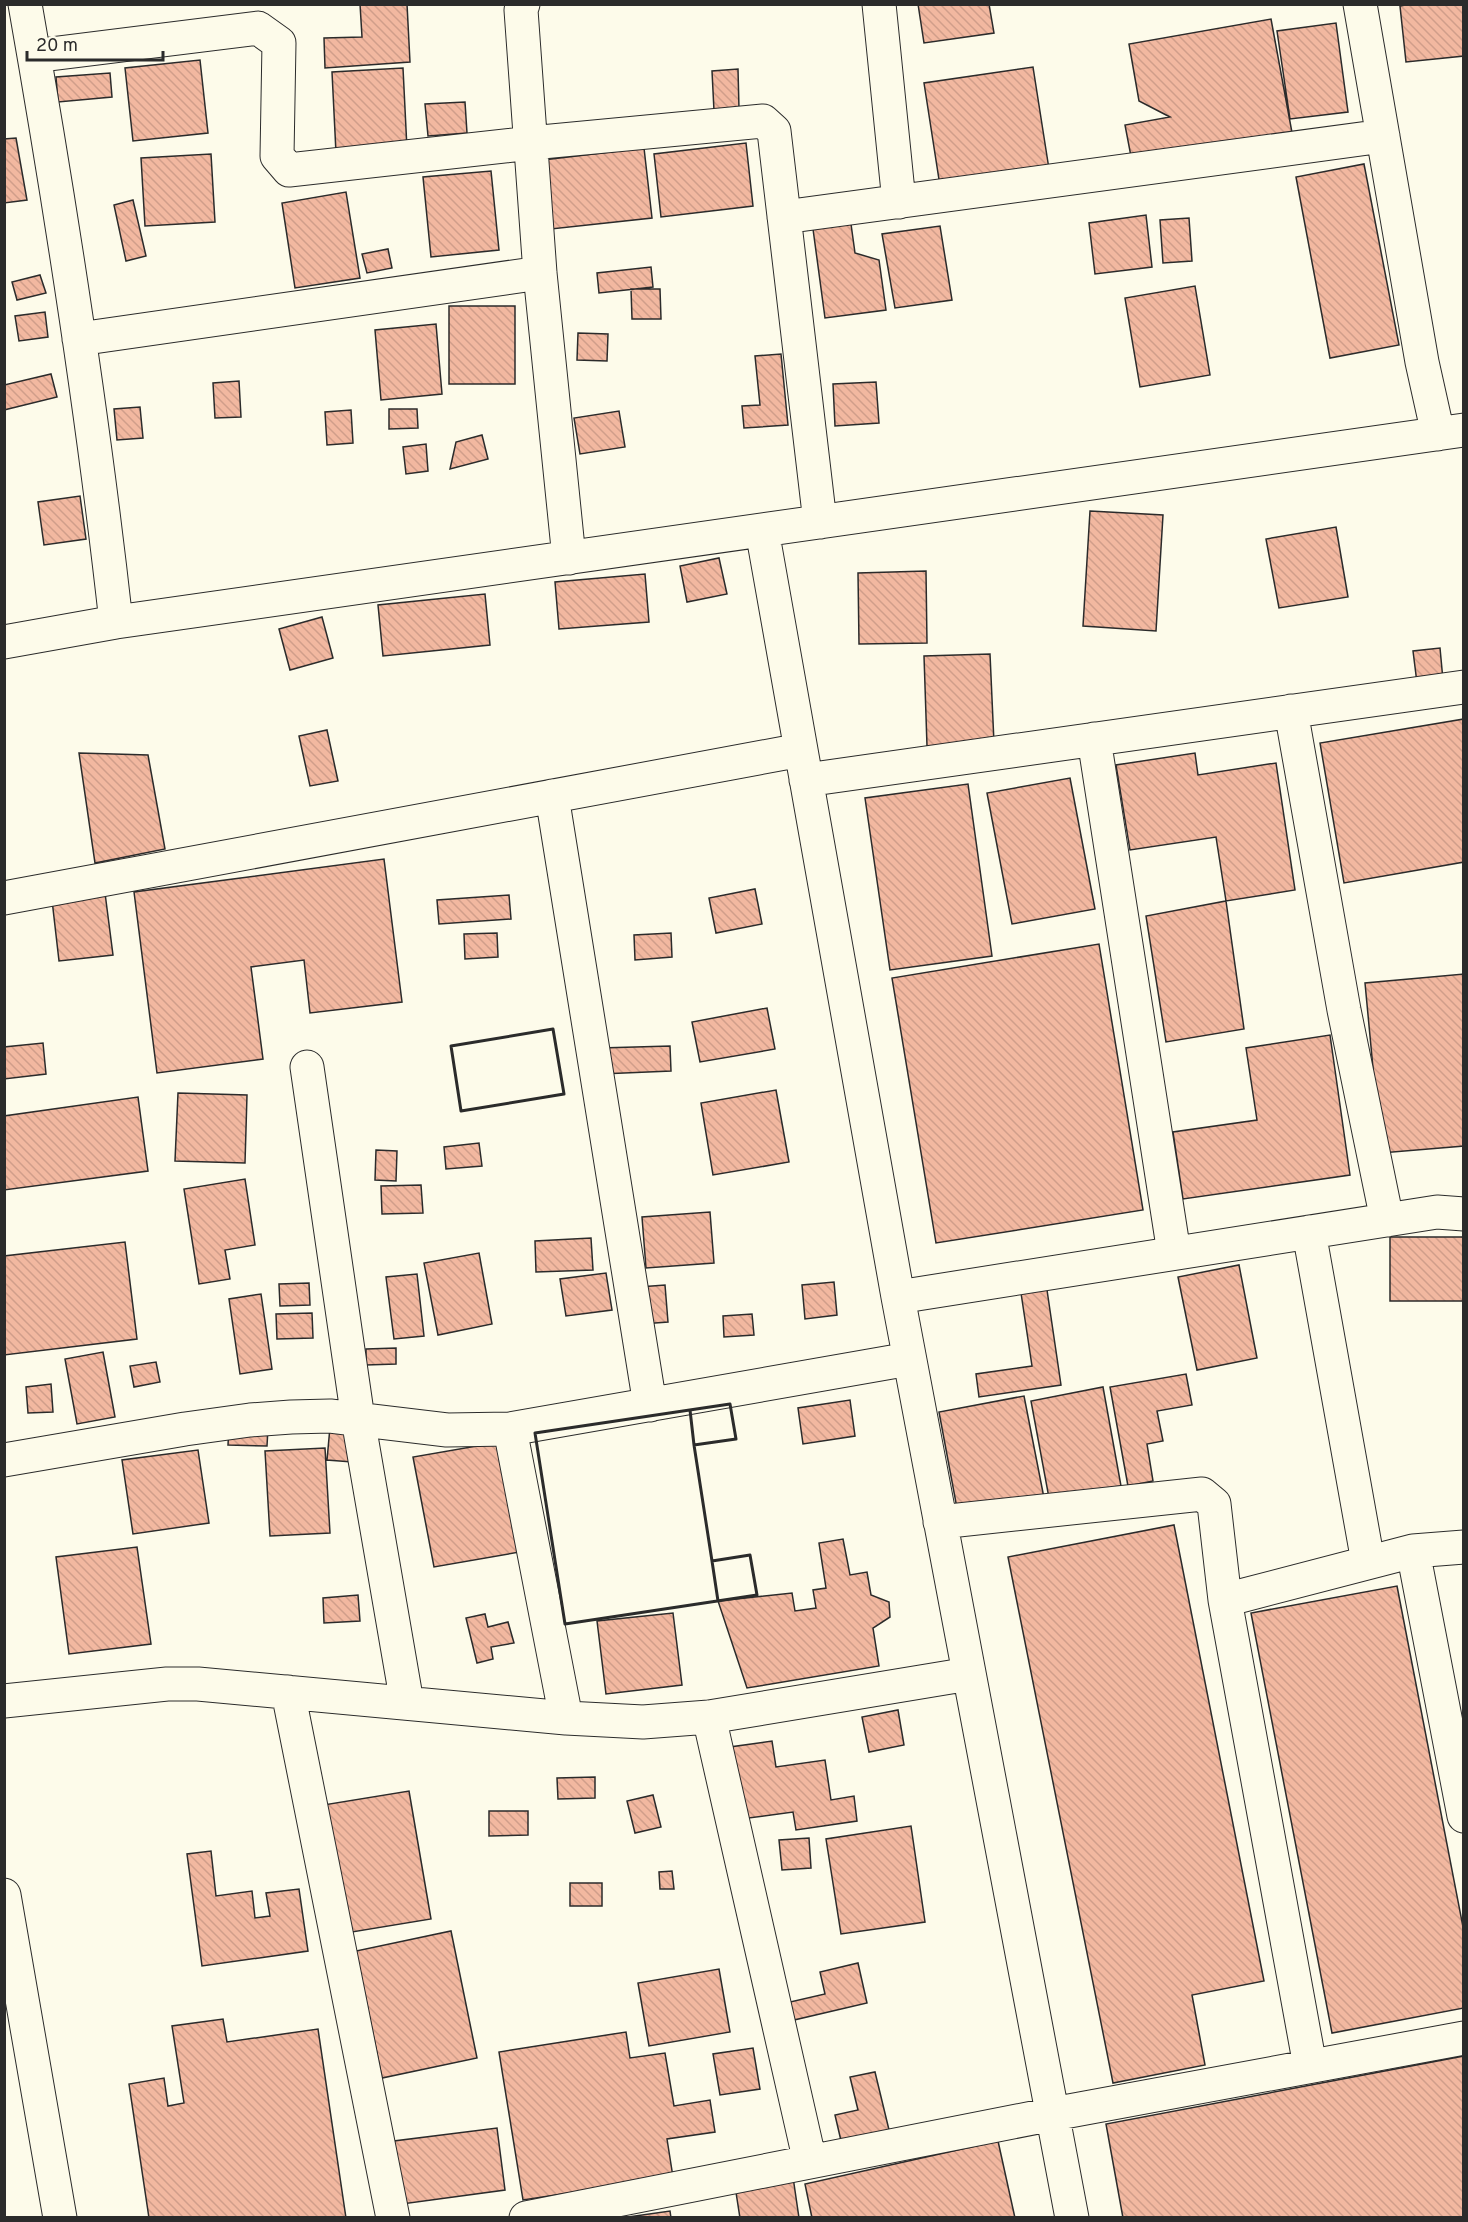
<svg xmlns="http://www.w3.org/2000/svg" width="1468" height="2222" font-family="Overpass,sans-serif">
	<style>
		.building { fill: url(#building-back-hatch); stroke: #2b2b2b; stroke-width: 1.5 }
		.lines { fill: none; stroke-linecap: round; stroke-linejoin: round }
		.minor-casing { stroke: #2b2b2b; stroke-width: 35 }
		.minor { stroke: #fdfbea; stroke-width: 33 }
		.wall { stroke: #2b2b2b; stroke-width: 3 }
	</style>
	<defs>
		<pattern id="building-back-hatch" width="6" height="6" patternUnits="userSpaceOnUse" patternTransform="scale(1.5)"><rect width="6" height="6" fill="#f2b8a0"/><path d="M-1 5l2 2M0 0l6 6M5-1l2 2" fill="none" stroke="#d09e8a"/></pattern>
	</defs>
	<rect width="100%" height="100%" fill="#fdfbea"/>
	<path class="building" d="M 360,4 L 407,4 L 410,62 L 325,68 L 324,38 L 362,37 Z
		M 918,4 L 989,4 L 994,33 L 924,43 Z
		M 1411,4 L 1464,4 L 1464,56 L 1406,62 L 1400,6 Z
		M 1271,19 L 1293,138 L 1133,167 L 1125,125 L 1170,117 L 1139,101 L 1129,44 Z
		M 1336,23 L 1348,112 L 1290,119 L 1277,31 Z
		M 200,60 L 208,133 L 133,141 L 125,68 Z
		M 1033,67 L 1049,169 L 940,186 L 924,83 Z
		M 403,68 L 407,149 L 336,153 L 332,72 Z
		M 738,69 L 739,109 L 714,111 L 712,71 Z
		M 110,73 L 112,97 L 58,102 L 56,77 Z
		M 465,102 L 467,133 L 428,136 L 425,104 Z
		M 16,138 L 27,200 L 4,203 L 4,139 Z
		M 746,143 L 753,206 L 661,217 L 654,154 Z
		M 644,148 L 652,218 L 551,229 L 543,160 Z
		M 211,154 L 215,222 L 145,226 L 141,158 Z
		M 1364,164 L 1399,345 L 1330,358 L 1296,177 Z
		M 491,171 L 499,250 L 431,257 L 423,177 Z
		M 346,192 L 360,278 L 295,288 L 282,203 Z
		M 133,200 L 146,256 L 126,261 L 114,205 Z
		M 1146,215 L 1152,267 L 1095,274 L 1089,223 Z
		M 1189,218 L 1192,261 L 1163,263 L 1160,220 Z
		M 851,224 L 855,253 L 879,260 L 886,310 L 825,318 L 813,229 Z
		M 940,226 L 952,300 L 895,308 L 882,234 Z
		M 388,249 L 392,268 L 367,273 L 362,254 Z
		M 651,267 L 653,287 L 599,293 L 597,273 Z
		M 40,275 L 46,293 L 17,300 L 12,282 Z
		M 1195,286 L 1210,375 L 1140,387 L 1125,298 Z
		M 631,289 L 660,289 L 661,319 L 632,319 Z
		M 449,306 L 515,306 L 515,384 L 449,384 Z
		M 45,312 L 48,337 L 19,341 L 15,316 Z
		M 436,324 L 442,394 L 381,400 L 375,330 Z
		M 578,333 L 608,334 L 607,361 L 577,360 Z
		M 781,354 L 788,425 L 744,428 L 742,406 L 760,405 L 755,356 Z
		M 51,374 L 57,397 L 4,410 L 4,385 Z
		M 239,381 L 241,417 L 215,418 L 213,383 Z
		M 876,382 L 879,423 L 835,426 L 833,384 Z
		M 140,407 L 143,438 L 117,440 L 114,409 Z
		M 389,409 L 417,409 L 418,428 L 389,429 Z
		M 351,410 L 353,443 L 327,445 L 325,412 Z
		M 619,411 L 625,447 L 580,454 L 574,418 Z
		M 482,435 L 488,459 L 450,469 L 456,442 Z
		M 426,444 L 428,471 L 406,474 L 403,447 Z
		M 80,496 L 86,539 L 44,545 L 38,502 Z
		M 1090,511 L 1163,515 L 1156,631 L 1083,626 Z
		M 1336,527 L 1348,597 L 1279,608 L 1266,539 Z
		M 719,558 L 727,594 L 687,602 L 680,566 Z
		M 926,571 L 927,643 L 859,644 L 858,573 Z
		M 645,574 L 649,622 L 559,629 L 555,582 Z
		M 485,594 L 490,645 L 383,656 L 378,605 Z
		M 322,617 L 333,658 L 290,670 L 279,629 Z
		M 1440,648 L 1443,680 L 1417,683 L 1413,651 Z
		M 990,654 L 994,743 L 927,746 L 924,656 Z
		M 1464,719 L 1464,862 L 1344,883 L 1320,743 Z
		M 327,730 L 338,781 L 310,786 L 299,736 Z
		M 79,753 L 148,755 L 165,849 L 95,863 Z
		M 1195,753 L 1198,775 L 1276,763 L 1295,890 L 1226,901 L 1216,837 L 1130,850 L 1116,765 Z
		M 1070,778 L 1095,909 L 1012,924 L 987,793 Z
		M 968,784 L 992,956 L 890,970 L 865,798 Z
		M 384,859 L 402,1002 L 310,1013 L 304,960 L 251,967 L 263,1059 L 157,1073 L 134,892 Z
		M 755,889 L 762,924 L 716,933 L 709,898 Z
		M 105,893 L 113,955 L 59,961 L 52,900 Z
		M 509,895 L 511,919 L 439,924 L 437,900 Z
		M 1226,901 L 1244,1029 L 1166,1042 L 1146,916 Z
		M 497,933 L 498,957 L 465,959 L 464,934 Z
		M 671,933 L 672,957 L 635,960 L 634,935 Z
		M 1099,944 L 1143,1210 L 936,1243 L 892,978 Z
		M 1464,974 L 1464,1146 L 1381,1153 L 1365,983 Z
		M 767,1008 L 775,1049 L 700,1062 L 692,1022 Z
		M 1330,1035 L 1350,1175 L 1183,1199 L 1173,1132 L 1257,1120 L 1246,1048 Z
		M 43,1043 L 46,1074 L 4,1079 L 4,1047 Z
		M 670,1046 L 671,1071 L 601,1074 L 600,1048 Z
		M 776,1090 L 789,1162 L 713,1175 L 701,1103 Z
		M 178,1093 L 247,1095 L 245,1163 L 175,1161 Z
		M 138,1097 L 148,1171 L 4,1190 L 4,1116 Z
		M 479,1143 L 482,1166 L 446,1169 L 444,1147 Z
		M 376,1150 L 397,1151 L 396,1181 L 375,1180 Z
		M 245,1179 L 255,1245 L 225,1250 L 230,1279 L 199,1284 L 184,1189 Z
		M 421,1185 L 423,1213 L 382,1214 L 381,1186 Z
		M 710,1212 L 714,1263 L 646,1268 L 642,1217 Z
		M 1390,1237 L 1464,1237 L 1464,1301 L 1390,1301 Z
		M 591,1238 L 593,1270 L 536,1272 L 535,1241 Z
		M 125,1242 L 137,1339 L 4,1355 L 4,1256 Z
		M 479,1253 L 492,1324 L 438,1335 L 424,1263 Z
		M 1239,1265 L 1257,1358 L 1197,1370 L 1178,1277 Z
		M 606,1273 L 612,1310 L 566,1316 L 560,1279 Z
		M 417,1274 L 424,1336 L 394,1339 L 386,1277 Z
		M 834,1282 L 837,1315 L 805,1319 L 802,1285 Z
		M 309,1283 L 310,1305 L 280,1306 L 279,1284 Z
		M 665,1285 L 668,1322 L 642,1324 L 639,1287 Z
		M 1047,1290 L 1061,1385 L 979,1397 L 976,1374 L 1032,1366 L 1021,1293 Z
		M 261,1294 L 272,1369 L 240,1374 L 229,1299 Z
		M 312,1313 L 313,1338 L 277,1339 L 276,1314 Z
		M 752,1314 L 754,1335 L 724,1337 L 723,1316 Z
		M 396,1348 L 396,1364 L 366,1365 L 366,1349 Z
		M 103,1352 L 115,1417 L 77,1424 L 65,1359 Z
		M 156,1362 L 160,1382 L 134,1387 L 130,1366 Z
		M 1186,1374 L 1192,1405 L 1157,1411 L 1163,1441 L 1147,1444 L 1153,1481 L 1128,1486 L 1110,1387 Z
		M 51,1384 L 53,1412 L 28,1413 L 26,1387 Z
		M 1103,1387 L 1121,1486 L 1049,1498 L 1031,1401 Z
		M 1024,1396 L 1045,1503 L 959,1519 L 939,1412 Z
		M 850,1400 L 855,1436 L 803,1444 L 798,1408 Z
		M 229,1427 L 268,1428 L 267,1446 L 228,1445 Z
		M 330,1427 L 355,1430 L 352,1462 L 327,1460 Z
		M 511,1440 L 531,1550 L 434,1567 L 413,1457 Z
		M 325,1448 L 330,1533 L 270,1536 L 265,1451 Z
		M 198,1450 L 209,1523 L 133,1534 L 122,1460 Z
		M 1174,1525 L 1264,1981 L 1192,1995 L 1205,2065 L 1113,2083 L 1008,1557 Z
		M 843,1539 L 850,1575 L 867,1572 L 871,1595 L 889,1602 L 890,1617 L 873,1628 L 879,1666 L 747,1688 L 718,1601 L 792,1593 L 795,1611 L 816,1608 L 813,1590 L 826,1588 L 819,1543 Z
		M 137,1547 L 151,1644 L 69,1654 L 56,1557 Z
		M 1397,1586 L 1464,1932 L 1464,2008 L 1332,2033 L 1251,1613 Z
		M 358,1595 L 360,1621 L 324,1623 L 323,1598 Z
		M 673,1613 L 682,1685 L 606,1694 L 597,1621 Z
		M 485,1614 L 488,1627 L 508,1622 L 514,1643 L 491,1647 L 493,1659 L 477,1663 L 466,1618 Z
		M 898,1710 L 904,1745 L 869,1752 L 862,1717 Z
		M 772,1741 L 776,1767 L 825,1760 L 831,1800 L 854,1796 L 857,1821 L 796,1830 L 793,1812 L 741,1819 L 730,1747 Z
		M 595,1777 L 595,1798 L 558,1799 L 557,1778 Z
		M 409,1791 L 431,1919 L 340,1934 L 317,1806 Z
		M 653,1795 L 661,1827 L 635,1833 L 627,1801 Z
		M 489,1811 L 528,1811 L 528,1835 L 489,1836 Z
		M 911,1826 L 925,1922 L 841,1934 L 826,1839 Z
		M 809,1838 L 811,1868 L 782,1870 L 779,1840 Z
		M 211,1851 L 216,1896 L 252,1891 L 255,1918 L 270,1916 L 266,1893 L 299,1889 L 308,1951 L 202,1966 L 187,1854 Z
		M 672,1871 L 674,1889 L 660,1889 L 659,1872 Z
		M 570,1883 L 602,1883 L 602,1906 L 570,1906 Z
		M 451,1931 L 477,2058 L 382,2078 L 356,1951 Z
		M 858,1963 L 867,2003 L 794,2020 L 790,2002 L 825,1994 L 820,1972 Z
		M 719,1969 L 730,2032 L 649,2046 L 638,1983 Z
		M 223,2019 L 227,2042 L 318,2029 L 346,2218 L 149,2218 L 129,2084 L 164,2078 L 168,2106 L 184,2103 L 172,2026 Z
		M 626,2032 L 630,2058 L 665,2053 L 674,2106 L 710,2100 L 715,2132 L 667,2139 L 673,2177 L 523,2200 L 499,2052 Z
		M 753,2048 L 760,2089 L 720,2095 L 713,2054 Z
		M 1464,2056 L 1464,2218 L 1123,2218 L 1106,2124 Z
		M 875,2072 L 890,2134 L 842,2145 L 835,2115 L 858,2110 L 850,2077 Z
		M 497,2128 L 505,2190 L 402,2204 L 394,2141 Z
		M 998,2141 L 1015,2218 L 812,2218 L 805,2184 Z
		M 793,2177 L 799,2218 L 740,2218 L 735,2186 Z
		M 670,2211 L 671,2218 L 621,2218 Z"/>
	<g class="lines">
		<defs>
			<path id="minor" d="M 25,4 C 61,209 93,415 116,622
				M 523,4 L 521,10 L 540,273 L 569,558
				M 879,4 L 899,202
				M 1360,4 L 1422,362 L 1438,434
				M 34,56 L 258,28 L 279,43 L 277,156 L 289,170 L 531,143 L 763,121 L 774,131 L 820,522
				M 784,217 L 1383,136
				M 79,339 L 540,273
				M 762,530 L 898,1297 L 1072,2218
				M 4,642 L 116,622 L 1464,430
				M 1291,711 L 1344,1010 L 1387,1220
				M 1094,739 L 1174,1253
				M 806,780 L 1464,687
				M 552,796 L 650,1405
				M 4,898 L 801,750
				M 307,1067 L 358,1419 L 407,1703
				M 1309,1232 L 1368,1562
				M 898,1297 L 1437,1212 L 1464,1214
				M 510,1429 L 566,1718
				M 4,1460 L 185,1429 L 250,1420 L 291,1417 L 330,1416 L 447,1430 L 510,1429 L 909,1359
				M 940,1522 L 1202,1494 L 1214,1504 L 1225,1600 L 1413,1551 L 1464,1547
				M 1413,1551 L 1464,1816
				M 1225,1600 L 1310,2066
				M 288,1692 L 393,2218
				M 4,1701 L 167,1684 L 198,1684 L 566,1718 L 643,1722 L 709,1717 L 969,1674
				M 709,1717 L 810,2162
				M 4,1895 L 60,2218
				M 526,2218 L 1053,2114 L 1464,2038"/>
		</defs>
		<use href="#minor" class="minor-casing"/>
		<use href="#minor" class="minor"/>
		<path class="wall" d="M 553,1029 L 564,1094 L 461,1111 L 451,1046 Z
			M 730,1404 L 736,1439 L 694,1445 L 712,1561 L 750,1555 L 757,1595 L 565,1624 L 535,1433 Z
			M 690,1410 L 694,1445
			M 712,1561 L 718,1601"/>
	</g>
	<rect width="1468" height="2222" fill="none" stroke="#2b2b2b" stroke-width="12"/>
	<path d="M27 51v9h136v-9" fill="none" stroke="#2b2b2b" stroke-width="3"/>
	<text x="36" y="51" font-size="18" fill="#2b2b2b" stroke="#fdfbea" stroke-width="4.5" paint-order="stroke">20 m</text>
</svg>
